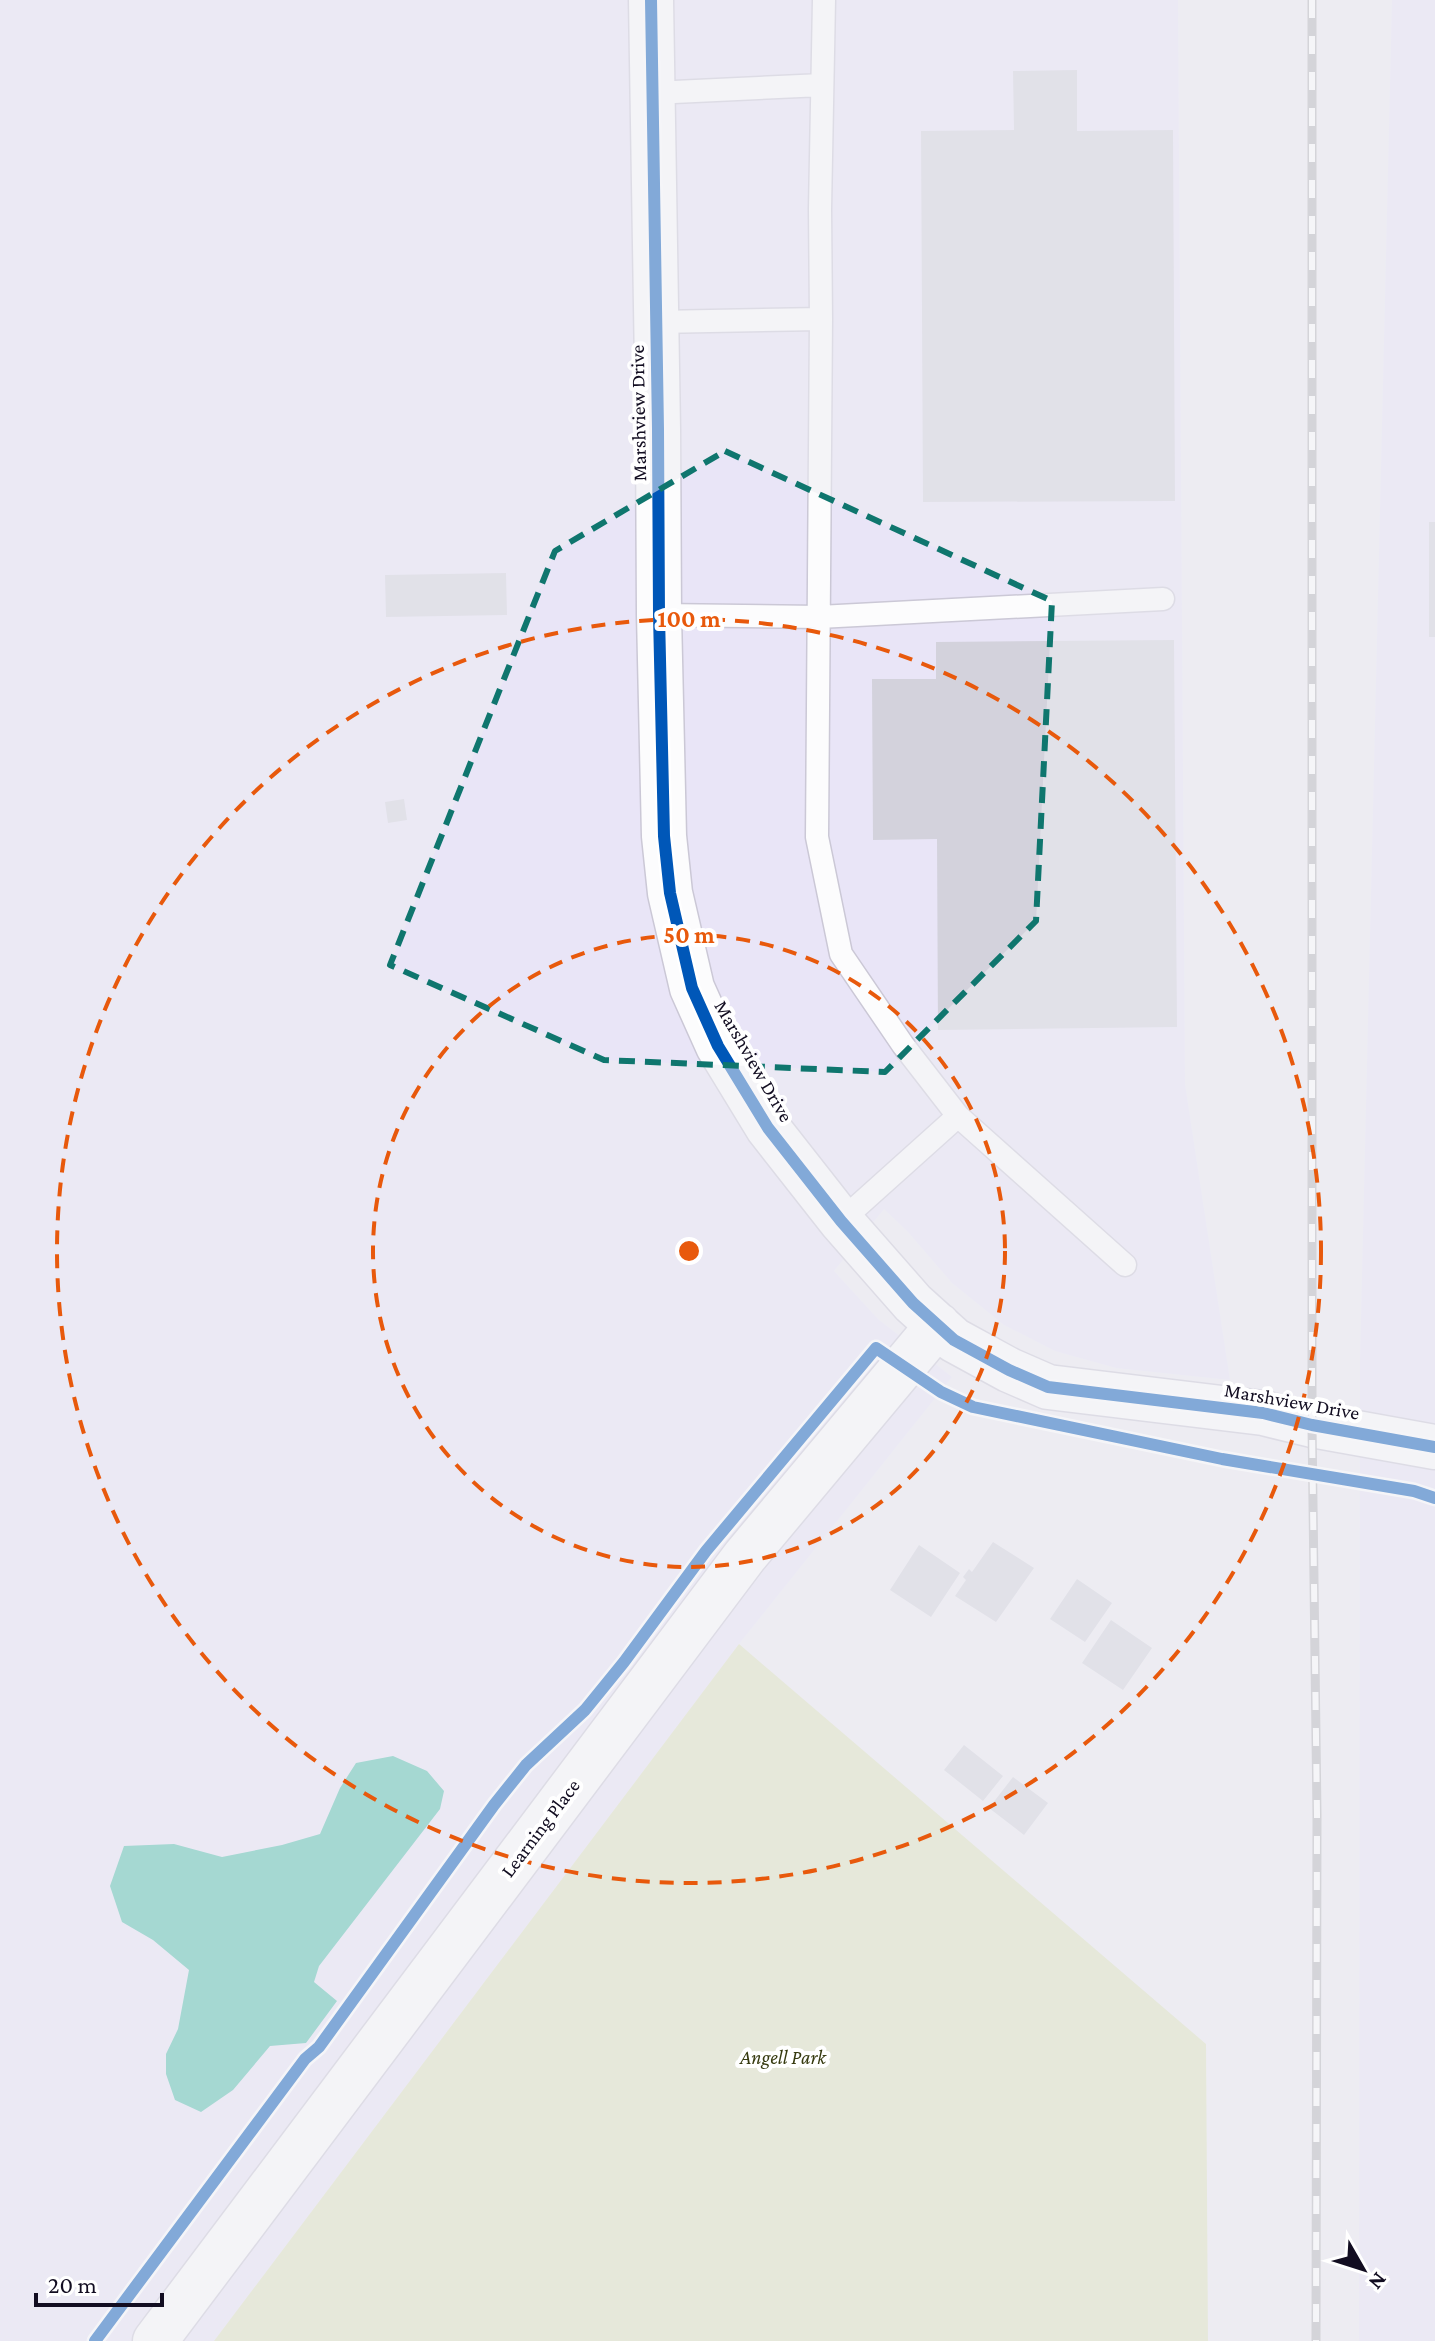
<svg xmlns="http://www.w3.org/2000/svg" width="1435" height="2341" font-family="'Crimson Pro',serif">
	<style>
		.built { fill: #e9e5f7 }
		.green { fill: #dee2bd }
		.water { fill: #4ebeab }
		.building { fill: #d3d2dc }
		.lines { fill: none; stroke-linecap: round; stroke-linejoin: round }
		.lane-casing { stroke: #cbc8d6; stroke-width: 25 }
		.street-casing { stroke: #cbc8d6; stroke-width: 47 }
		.lane { stroke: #fcfcfd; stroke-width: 22 }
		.street { stroke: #fcfcfd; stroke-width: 44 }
		.rail-casing { stroke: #b7b6ba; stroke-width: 9 }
		.rail { stroke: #fff; stroke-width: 6; stroke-dasharray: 18; stroke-linecap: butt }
		.cycleway-casing { stroke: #fff; stroke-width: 17 }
		.cycleway { stroke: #0057b8; stroke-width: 12 }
		.marked { fill: none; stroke: #0f766e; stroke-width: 6; stroke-dasharray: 16 10; stroke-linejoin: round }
		.ring { fill: none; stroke: #e8590c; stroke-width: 4; stroke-dasharray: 14 10 }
		.labels { text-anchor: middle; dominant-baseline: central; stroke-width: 8; stroke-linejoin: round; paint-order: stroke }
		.street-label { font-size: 20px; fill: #120d21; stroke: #fff }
		.park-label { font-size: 20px; font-style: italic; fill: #363a0f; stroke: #fff }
		.centre { fill: #e8590c; stroke: #fff; stroke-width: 4 }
		.ring-label { font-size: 24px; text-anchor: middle; font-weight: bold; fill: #e8590c; stroke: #fff; stroke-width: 8; stroke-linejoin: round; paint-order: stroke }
	</style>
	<rect width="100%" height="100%" fill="#edecf2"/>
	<path class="built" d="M 0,0 L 1178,0 L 1185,1084 L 1230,1380 L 1116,1368 L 1055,1351 L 1004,1325 L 952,1283 L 908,1232 L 884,1209 L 834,1271 L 878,1319 L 952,1377 L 739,1644 L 214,2341 L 0,2341 Z
		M 1392,0 L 1435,0 L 1435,2341 L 1359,2341 L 1360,1360 Z"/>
	<path class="green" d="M 739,1644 L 1206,2044 L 1208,2341 L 214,2341 Z"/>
	<path class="water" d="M 393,1756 L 427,1771 L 444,1791 L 440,1809 L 319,1966 L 314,1982 L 337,2001 L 306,2043 L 270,2046 L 233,2090 L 201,2112 L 175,2100 L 166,2074 L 166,2054 L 178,2029 L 189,1970 L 153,1940 L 122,1922 L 110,1886 L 124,1846 L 174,1844 L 222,1857 L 282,1845 L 320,1834 L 340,1788 L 356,1763 Z"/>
	<path class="building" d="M 1077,70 L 1077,131 L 1173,130 L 1175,501 L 923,502 L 921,131 L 1014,130 L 1013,71 Z
		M 1429,522 L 1435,522 L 1435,637 L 1429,637 Z
		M 506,573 L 507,615 L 386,617 L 385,575 Z
		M 1174,640 L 1177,1027 L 938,1030 L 937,839 L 873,840 L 872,679 L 936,679 L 936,642 Z
		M 404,799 L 407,820 L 388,823 L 385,802 Z
		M 993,1542 L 1034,1568 L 996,1622 L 955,1596 L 966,1580 L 963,1577 L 969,1569 L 972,1572 Z
		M 919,1545 L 960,1573 L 931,1617 L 890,1590 Z
		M 1077,1579 L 1112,1603 L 1085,1642 L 1050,1619 Z
		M 1111,1620 L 1152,1648 L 1123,1690 L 1082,1663 Z
		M 964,1745 L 1003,1776 L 983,1801 L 944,1770 Z
		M 1013,1777 L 1048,1803 L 1024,1835 L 989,1808 Z"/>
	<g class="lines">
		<defs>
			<path id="lane" d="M 824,0 L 820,209 L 821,319 L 817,837 L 841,954 L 903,1045 L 958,1116 L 841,1221
				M 653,93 L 822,85
				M 657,322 L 821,319
				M 659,615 L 819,617 L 1163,599
				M 958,1116 L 1125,1265"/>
			<path id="street" d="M 651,0 L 658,429 L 659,615 L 664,836 L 670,893 L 692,988 L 718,1046 L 768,1128 L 841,1221 L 913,1303 L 954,1340 L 1009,1370 L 1048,1387 L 1263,1413 L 1312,1425 L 1435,1447
				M 155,2341 L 745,1556 L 938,1325"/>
		</defs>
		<use href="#lane" class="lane-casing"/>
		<use href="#street" class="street-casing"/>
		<use href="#lane" class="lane"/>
		<use href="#street" class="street"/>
		<defs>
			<path id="rail" d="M 1312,0 L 1312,1425 L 1317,1815 L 1316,2341"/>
		</defs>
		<use href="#rail" class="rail-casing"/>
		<use href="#rail" class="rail"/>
		<defs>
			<path id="cycleway" d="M 651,0 L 658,429 L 659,615 L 664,836 L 670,893 L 692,988 L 718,1046 L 768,1128 L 841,1221 L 913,1303 L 954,1340 L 1009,1370 L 1048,1387 L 1263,1413 L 1312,1425 L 1435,1447
				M 95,2341 L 305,2059 L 319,2047 L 494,1805 L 526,1765 L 585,1710 L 624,1662 L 706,1551 L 876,1348 L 941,1392 L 973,1407 L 1222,1459 L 1414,1491 L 1435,1498"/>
		</defs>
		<use href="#cycleway" class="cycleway-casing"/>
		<use href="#cycleway" class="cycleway"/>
	</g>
	<path d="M0 0H1435V2341H0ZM 725,451 L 1052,601 L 1036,921 L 885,1072 L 604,1060 L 390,965 L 555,551 Z" fill="#edecf2" fill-opacity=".55" fill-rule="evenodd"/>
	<path class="marked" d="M 725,451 L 1052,601 L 1036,921 L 885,1072 L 604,1060 L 390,965 L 555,551 Z"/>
	<g class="ring">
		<circle cx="689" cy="1251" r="316"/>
		<circle cx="689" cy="1251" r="632"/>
	</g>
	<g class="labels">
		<g class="street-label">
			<text transform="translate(638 413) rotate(-91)">Marshview Drive</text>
			<text transform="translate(754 1061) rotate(60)">Marshview Drive</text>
			<text transform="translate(1292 1401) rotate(10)">Marshview Drive</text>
			<text transform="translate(540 1828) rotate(-53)">Learning Place</text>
		</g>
		<g class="park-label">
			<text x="783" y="2057">Angell Park</text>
		</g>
	</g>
	<circle cx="689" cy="1251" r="12" class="centre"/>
	<g class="ring-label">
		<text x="689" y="627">100 m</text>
		<text x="689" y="943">50 m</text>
	</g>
	<g transform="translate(1363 2269) rotate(129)" stroke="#ffffff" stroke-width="6" paint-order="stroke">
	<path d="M0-6L14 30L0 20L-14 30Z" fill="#120d21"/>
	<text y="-12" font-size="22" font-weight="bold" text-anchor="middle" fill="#120d21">N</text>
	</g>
	<path d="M36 2293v12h126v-12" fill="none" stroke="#120d21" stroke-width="4"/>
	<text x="48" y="2293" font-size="24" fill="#120d21" stroke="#ffffff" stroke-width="6" paint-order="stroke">20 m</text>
</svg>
